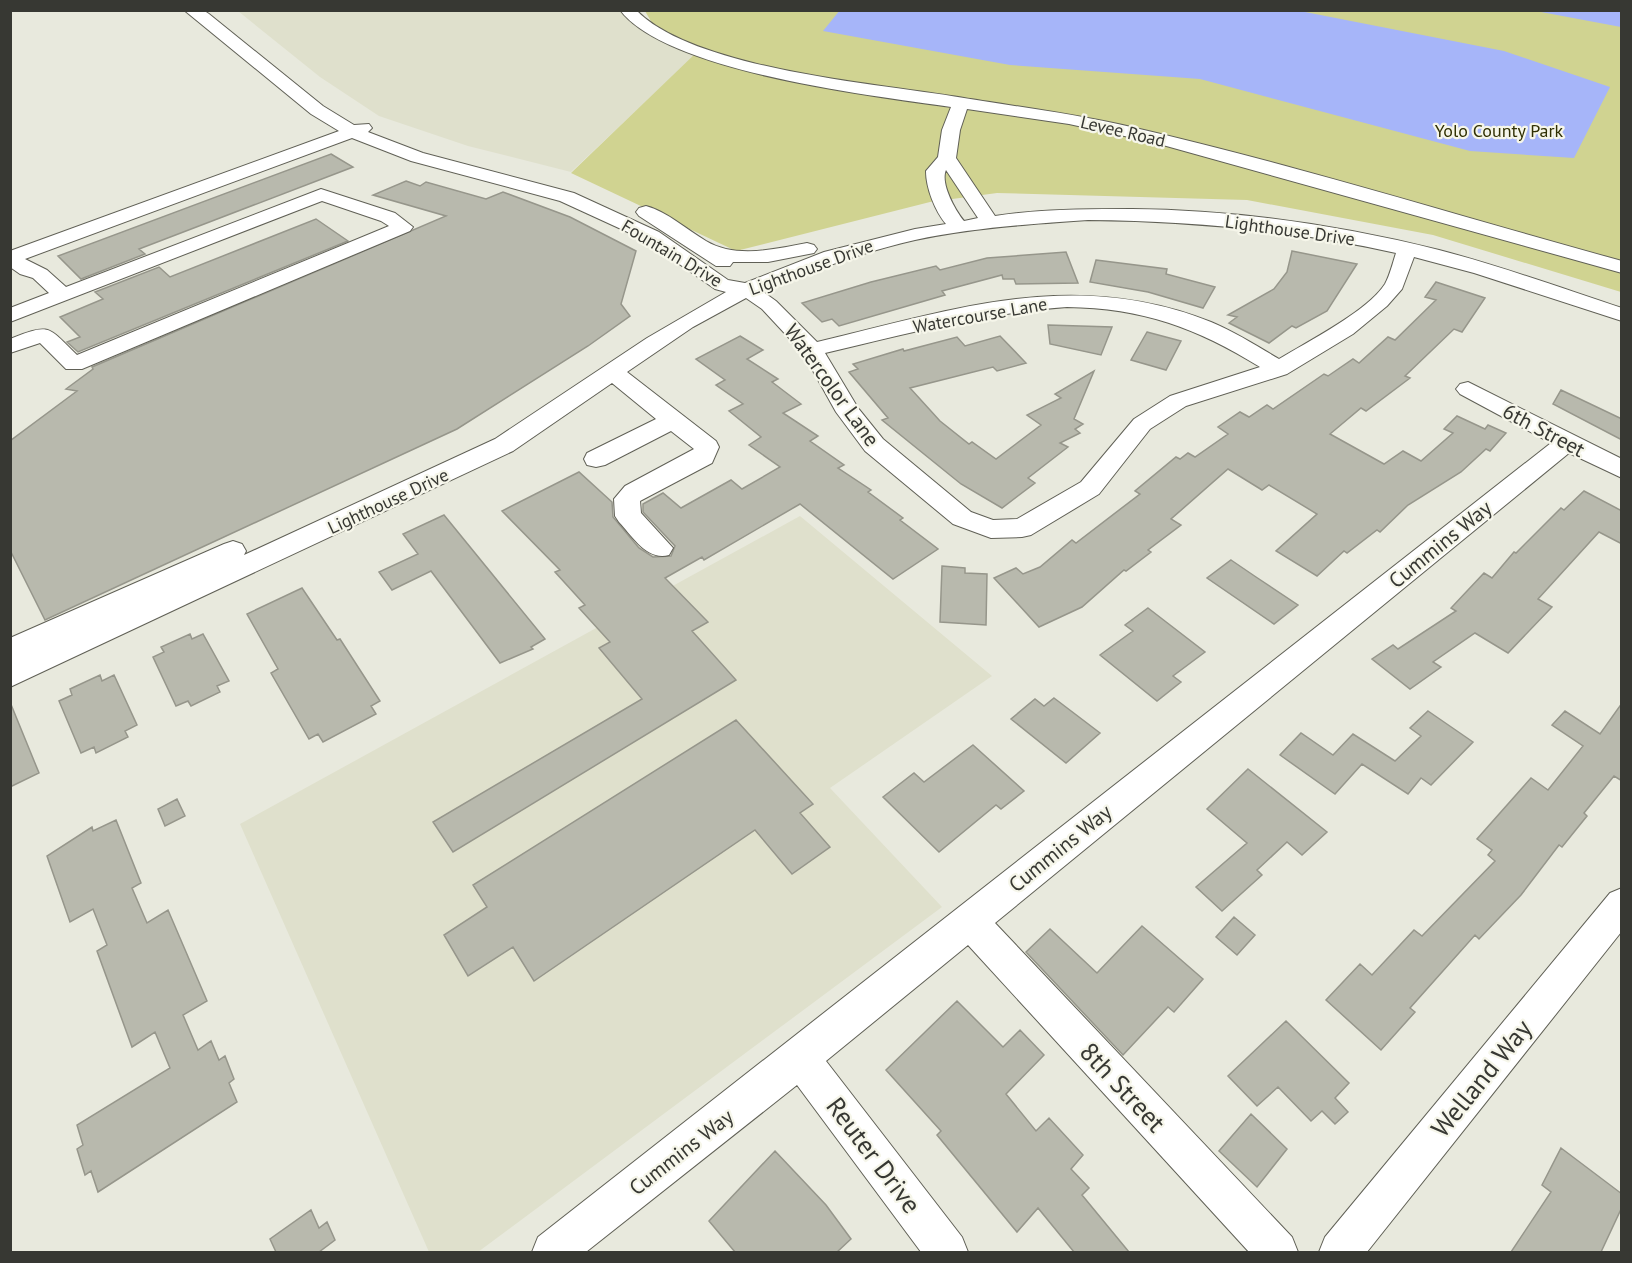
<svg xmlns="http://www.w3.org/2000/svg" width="1632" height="1263" font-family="'PT Sans',sans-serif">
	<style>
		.built { fill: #dfe0cc }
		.green { fill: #d0d391 }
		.water { fill: #a6b5f9 }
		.building { fill: #b8b9ad; stroke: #96968b; stroke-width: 1.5 }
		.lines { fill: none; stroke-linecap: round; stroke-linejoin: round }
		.minor-casing { stroke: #606056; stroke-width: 2 }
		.minor { fill: #fff; fill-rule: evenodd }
		.labels { text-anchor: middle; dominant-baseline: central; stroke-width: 4.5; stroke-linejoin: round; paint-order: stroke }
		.far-park-label { font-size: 18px; fill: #303004; stroke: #f6f6ea }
		.far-street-label { font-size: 18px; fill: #373833; stroke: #f6f6ea }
		.street-label { font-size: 21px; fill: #373833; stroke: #f6f6ea }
		.near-street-label { font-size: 26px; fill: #373833; stroke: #f6f6ea }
	</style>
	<rect width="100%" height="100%" fill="#e8e9dd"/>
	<path class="built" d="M 238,11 L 625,11 L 633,23 L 695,55 L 571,172 L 468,146 L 379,116 L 320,77 Z
		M 800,516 L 992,676 L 830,788 L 942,907 L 478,1252 L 429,1252 L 240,824 Z"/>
	<path class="green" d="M 1552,10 L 1621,23 L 1621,292 L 1433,235 L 1247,200 L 997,193 L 930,202 L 736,251 L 571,173 L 698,51 L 652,23 L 645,11 Z"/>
	<path class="water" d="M 840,10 L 1300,11 L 1504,51 L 1610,87 L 1574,158 L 1470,151 L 1200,79 L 1010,65 L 823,31 Z
		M 1537,11 L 1621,11 L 1621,27 L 1541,12 Z"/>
	<path class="building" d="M 331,154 L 353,167 L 139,249 L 145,254 L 81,279 L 58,256 Z
		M 406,181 L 420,186 L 426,182 L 486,199 L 503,192 L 570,217 L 636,251 L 621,304 L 630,316 L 588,346 L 457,429 L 45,620 L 10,550 L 10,441 L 77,391 L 66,389 L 93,369 L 92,367 L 446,216 L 373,195 Z
		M 316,219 L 348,241 L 78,352 L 67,342 L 80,337 L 60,317 L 103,299 L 95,292 L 159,267 L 170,277 Z
		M 1292,251 L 1357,264 L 1327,311 L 1296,328 L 1292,326 L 1269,343 L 1229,323 L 1237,317 L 1228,315 L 1274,289 L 1287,272 Z
		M 1066,252 L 1078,283 L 1016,284 L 1014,279 L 1003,279 L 1002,275 L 942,291 L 945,295 L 839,326 L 832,319 L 822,322 L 802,303 L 871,282 L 936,266 L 940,270 L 987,258 Z
		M 1096,260 L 1167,269 L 1166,274 L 1215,287 L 1203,308 L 1148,292 L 1090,282 Z
		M 1436,282 L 1485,298 L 1462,332 L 1454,329 L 1405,376 L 1410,378 L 1366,411 L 1361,408 L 1330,434 L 1384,464 L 1403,451 L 1421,461 L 1453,433 L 1444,429 L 1457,416 L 1485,429 L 1488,425 L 1506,433 L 1490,451 L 1486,449 L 1461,472 L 1408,505 L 1380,532 L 1377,530 L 1347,553 L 1344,551 L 1317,576 L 1276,551 L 1317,514 L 1269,485 L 1262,490 L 1228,469 L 1171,519 L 1181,525 L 1148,550 L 1151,552 L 1126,571 L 1124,570 L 1082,607 L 1039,627 L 994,578 L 1016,568 L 1023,574 L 1040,567 L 1072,540 L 1076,543 L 1140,494 L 1135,491 L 1176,457 L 1180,459 L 1188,453 L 1195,457 L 1228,434 L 1218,427 L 1240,412 L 1249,417 L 1267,405 L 1273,409 L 1324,374 L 1328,376 L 1353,359 L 1359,363 L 1388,337 L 1395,340 L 1436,300 L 1425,297 Z
		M 1048,325 L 1112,327 L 1101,355 L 1050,344 Z
		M 1147,332 L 1181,341 L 1166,370 L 1131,360 Z
		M 740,336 L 763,350 L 747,359 L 778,379 L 772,382 L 801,404 L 783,413 L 818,436 L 810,441 L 844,465 L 838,468 L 871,490 L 868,492 L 903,518 L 900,520 L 938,549 L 893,579 L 800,504 L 704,560 L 702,557 L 665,578 L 708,622 L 692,631 L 736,680 L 453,852 L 433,822 L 642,699 L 599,648 L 610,642 L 579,608 L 585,605 L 555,572 L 560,570 L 502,511 L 579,472 L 612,502 L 613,517 L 639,548 L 653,557 L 671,556 L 675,546 L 643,512 L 643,504 L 663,493 L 681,508 L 731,480 L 742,489 L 780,467 L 749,445 L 761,437 L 729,411 L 743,404 L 716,385 L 725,380 L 696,359 Z
		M 1000,336 L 1026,363 L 997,371 L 993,367 L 910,388 L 940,421 L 969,444 L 972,442 L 996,459 L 1041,425 L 1027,415 L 1061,398 L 1055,394 L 1094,371 L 1074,419 L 1083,424 L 1075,429 L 1080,433 L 1060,443 L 1068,447 L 1028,478 L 1035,483 L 1002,508 L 961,484 L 882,420 L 888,418 L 849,372 L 858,369 L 853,364 L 903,349 L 904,351 L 957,337 L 965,346 Z
		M 1561,390 L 1622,419 L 1622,440 L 1553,404 Z
		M 1584,491 L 1622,511 L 1622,544 L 1599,532 L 1538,599 L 1552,607 L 1508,653 L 1475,633 L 1433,662 L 1441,667 L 1410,689 L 1372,659 L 1393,645 L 1398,649 L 1456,611 L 1451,608 L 1484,573 L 1492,578 L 1514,552 L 1516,553 L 1561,508 L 1564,510 Z
		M 444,515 L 545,639 L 531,647 L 533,649 L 500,663 L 431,571 L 392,590 L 379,572 L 418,554 L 403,534 Z
		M 1231,560 L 1256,577 L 1298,605 L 1274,624 L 1207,578 Z
		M 942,566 L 965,568 L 965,573 L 987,574 L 986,625 L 940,622 Z
		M 302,588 L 337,640 L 340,639 L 380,701 L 371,706 L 376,714 L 323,742 L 318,734 L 309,739 L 271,673 L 278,669 L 247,614 Z
		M 1148,608 L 1205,652 L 1173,676 L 1181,682 L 1157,701 L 1100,655 L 1133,631 L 1125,625 Z
		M 190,634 L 192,639 L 203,634 L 229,681 L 217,686 L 220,692 L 191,706 L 188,701 L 176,706 L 153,657 L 164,652 L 161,647 Z
		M 100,675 L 102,681 L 114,675 L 137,725 L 125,731 L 128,737 L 96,753 L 94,747 L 81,753 L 59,701 L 72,695 L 70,689 Z
		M 1054,698 L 1100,733 L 1066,763 L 1011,719 L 1035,699 L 1044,706 Z
		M 10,702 L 39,773 L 10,787 Z
		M 1622,703 L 1622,781 L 1614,776 L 1584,813 L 1587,816 L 1562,847 L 1559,845 L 1521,895 L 1479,939 L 1475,935 L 1410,1008 L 1415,1012 L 1381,1050 L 1326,1000 L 1360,964 L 1372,975 L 1414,930 L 1422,936 L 1495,861 L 1488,855 L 1492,850 L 1477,839 L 1531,778 L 1548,790 L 1583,746 L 1552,725 L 1565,711 L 1600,734 Z
		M 1428,711 L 1473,742 L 1431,785 L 1421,778 L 1408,794 L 1362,764 L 1335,794 L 1280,755 L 1301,733 L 1333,755 L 1353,734 L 1395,761 L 1421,736 L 1410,728 Z
		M 736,720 L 813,804 L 800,813 L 830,847 L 792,874 L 755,830 L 534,981 L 513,947 L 468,976 L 444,935 L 487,907 L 473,885 Z
		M 973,745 L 1024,791 L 1001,809 L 996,805 L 939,852 L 883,797 L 914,773 L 924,782 Z
		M 1248,769 L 1327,832 L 1302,855 L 1287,842 L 1257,870 L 1262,875 L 1222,911 L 1196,887 L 1247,843 L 1207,809 Z
		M 177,799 L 185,816 L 165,826 L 158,809 Z
		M 116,820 L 141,883 L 132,888 L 147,923 L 168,910 L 207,1001 L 183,1015 L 198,1050 L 211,1041 L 219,1060 L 225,1056 L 234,1079 L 229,1083 L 237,1102 L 98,1192 L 91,1171 L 85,1175 L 77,1149 L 83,1145 L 77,1125 L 170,1068 L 155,1032 L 132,1047 L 97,951 L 107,945 L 93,909 L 70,922 L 47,856 L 92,827 L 93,831 Z
		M 1234,917 L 1255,935 L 1237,955 L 1216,937 Z
		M 1142,926 L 1203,979 L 1174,1012 L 1168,1007 L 1123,1055 L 1026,952 L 1050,929 L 1097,973 Z
		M 957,1001 L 1003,1047 L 1020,1030 L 1044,1055 L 1006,1094 L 1036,1131 L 1049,1118 L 1083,1155 L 1071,1169 L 1089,1188 L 1082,1195 L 1129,1252 L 1074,1252 L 1038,1208 L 1017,1232 L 937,1135 L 941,1131 L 886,1070 Z
		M 1286,1021 L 1349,1083 L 1335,1098 L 1348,1112 L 1335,1124 L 1322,1111 L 1311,1121 L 1278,1087 L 1257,1106 L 1228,1076 Z
		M 1251,1114 L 1287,1149 L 1257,1187 L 1219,1151 Z
		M 1561,1148 L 1622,1194 L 1622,1207 L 1601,1252 L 1511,1252 L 1551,1192 L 1542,1185 Z
		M 775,1151 L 826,1205 L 851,1239 L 837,1252 L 735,1252 L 709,1221 Z
		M 311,1210 L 319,1228 L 327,1222 L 335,1240 L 319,1252 L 276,1252 L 270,1239 Z"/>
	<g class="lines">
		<defs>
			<path id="minor" d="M 184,10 L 203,10 L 209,14 L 323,106 L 354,125 L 369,124 L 372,128 L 368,132 L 423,153 L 574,193 L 659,232 L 728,280 L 745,283 L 824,252 L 915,229 L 946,224 C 935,211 926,188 926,171 L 938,157 L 942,130 L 951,107 C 873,96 667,72 620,10 L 636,10 C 694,70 881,84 964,98 C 1019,107 1076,114 1131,127 C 1296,165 1458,216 1622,261 L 1622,273 L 1152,142 L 1069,124 L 967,109 L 960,130 L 956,158 L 995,216 C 1040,209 1087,209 1132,209 C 1235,210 1339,225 1439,250 C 1501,266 1561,288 1622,308 L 1622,321 L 1474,273 L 1414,257 L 1402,289 L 1387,306 L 1353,334 L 1287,374 L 1186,406 L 1150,429 L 1099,494 L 1031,535 L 1022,537 L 991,538 L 953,524 L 865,451 L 836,412 L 803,353 L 762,309 L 746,298 L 693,327 L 627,372 L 716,441 L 719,447 L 712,463 L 640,501 L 641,513 L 673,548 L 669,555 C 647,561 633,537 619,522 L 615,516 L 614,499 L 625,486 L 694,449 L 671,431 L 605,465 L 596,467 L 587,465 L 584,459 L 587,453 L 656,419 L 612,383 L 513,451 L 10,687 L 10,638 L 224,544 L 233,541 L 242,544 L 246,551 L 244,555 L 495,439 L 647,338 L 726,292 L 715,289 L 645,240 L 560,201 L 411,161 L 352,138 L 25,259 L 47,270 L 66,287 L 321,189 L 395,213 L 413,227 L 410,231 L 82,369 L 66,369 L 40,343 L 10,353 L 10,339 C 51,323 47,326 77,355 L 389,226 L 381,221 L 322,201 L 10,322 L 10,308 L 49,293 L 33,278 L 20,274 L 10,267 L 10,251 L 339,131 L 311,114 ZM 946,170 L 978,218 L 964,221 C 955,210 940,183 946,170 ZM 1088,220 C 1193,221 1294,230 1396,253 C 1393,262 1390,275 1385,284 C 1368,311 1307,342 1279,359 C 1257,346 1235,332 1211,322 C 1074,267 952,310 817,342 L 776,301 L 762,291 C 812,271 862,252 915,240 C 972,228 1030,224 1088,220 ZM 1067,307 C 1143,308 1197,328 1260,367 L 1170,396 L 1134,419 L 1081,482 L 1017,519 L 993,520 L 971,512 L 883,439 L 858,408 L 825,353 C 906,334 984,313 1067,307 Z
				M 646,206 C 668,212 687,230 706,241 C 736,259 775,249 807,243 L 814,245 L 817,249 L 814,253 L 768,262 L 733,262 L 730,266 L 716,266 L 639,216 L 636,212 L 639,208 Z
				M 1468,382 L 1622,459 L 1622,478 L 1569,453 L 995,923 L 1292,1237 L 1298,1252 L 1249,1252 L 968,945 L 826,1061 L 962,1237 L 968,1252 L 921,1252 L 797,1085 L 586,1252 L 532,1252 L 538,1237 L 1551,443 L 1460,394 L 1456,389 L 1460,384 Z
				M 1622,888 L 1622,931 L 1367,1252 L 1319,1252 L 1325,1237 L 1610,893 Z"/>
		</defs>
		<use href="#minor" class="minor-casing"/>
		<use href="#minor" class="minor"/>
	</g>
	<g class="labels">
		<g class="far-park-label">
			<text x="1499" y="130">Yolo County Park</text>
		</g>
		<g class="far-street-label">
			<text transform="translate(1123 131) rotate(13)">Levee Road</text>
			<text transform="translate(1290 230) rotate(8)">Lighthouse Drive</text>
			<text transform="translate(672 253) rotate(31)">Fountain Drive</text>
			<text transform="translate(811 267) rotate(-20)">Lighthouse Drive</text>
			<text transform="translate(980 315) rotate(-10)">Watercourse Lane</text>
			<text transform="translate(388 501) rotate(-25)">Lighthouse Drive</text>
		</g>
		<g class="street-label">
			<text transform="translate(832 385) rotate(54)">Watercolor Lane</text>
			<text transform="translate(1544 430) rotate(28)">6th Street</text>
			<text transform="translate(1440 544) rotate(-39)">Cummins Way</text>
			<text transform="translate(1060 848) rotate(-39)">Cummins Way</text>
			<text transform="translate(681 1152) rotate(-38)">Cummins Way</text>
		</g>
		<g class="near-street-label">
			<text transform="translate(1481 1078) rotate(-51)">Welland Way</text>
			<text transform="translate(1123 1087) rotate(47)">8th Street</text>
			<text transform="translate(874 1155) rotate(53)">Reuter Drive</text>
		</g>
	</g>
	<rect width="1632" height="1263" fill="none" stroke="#373833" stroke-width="24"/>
</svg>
